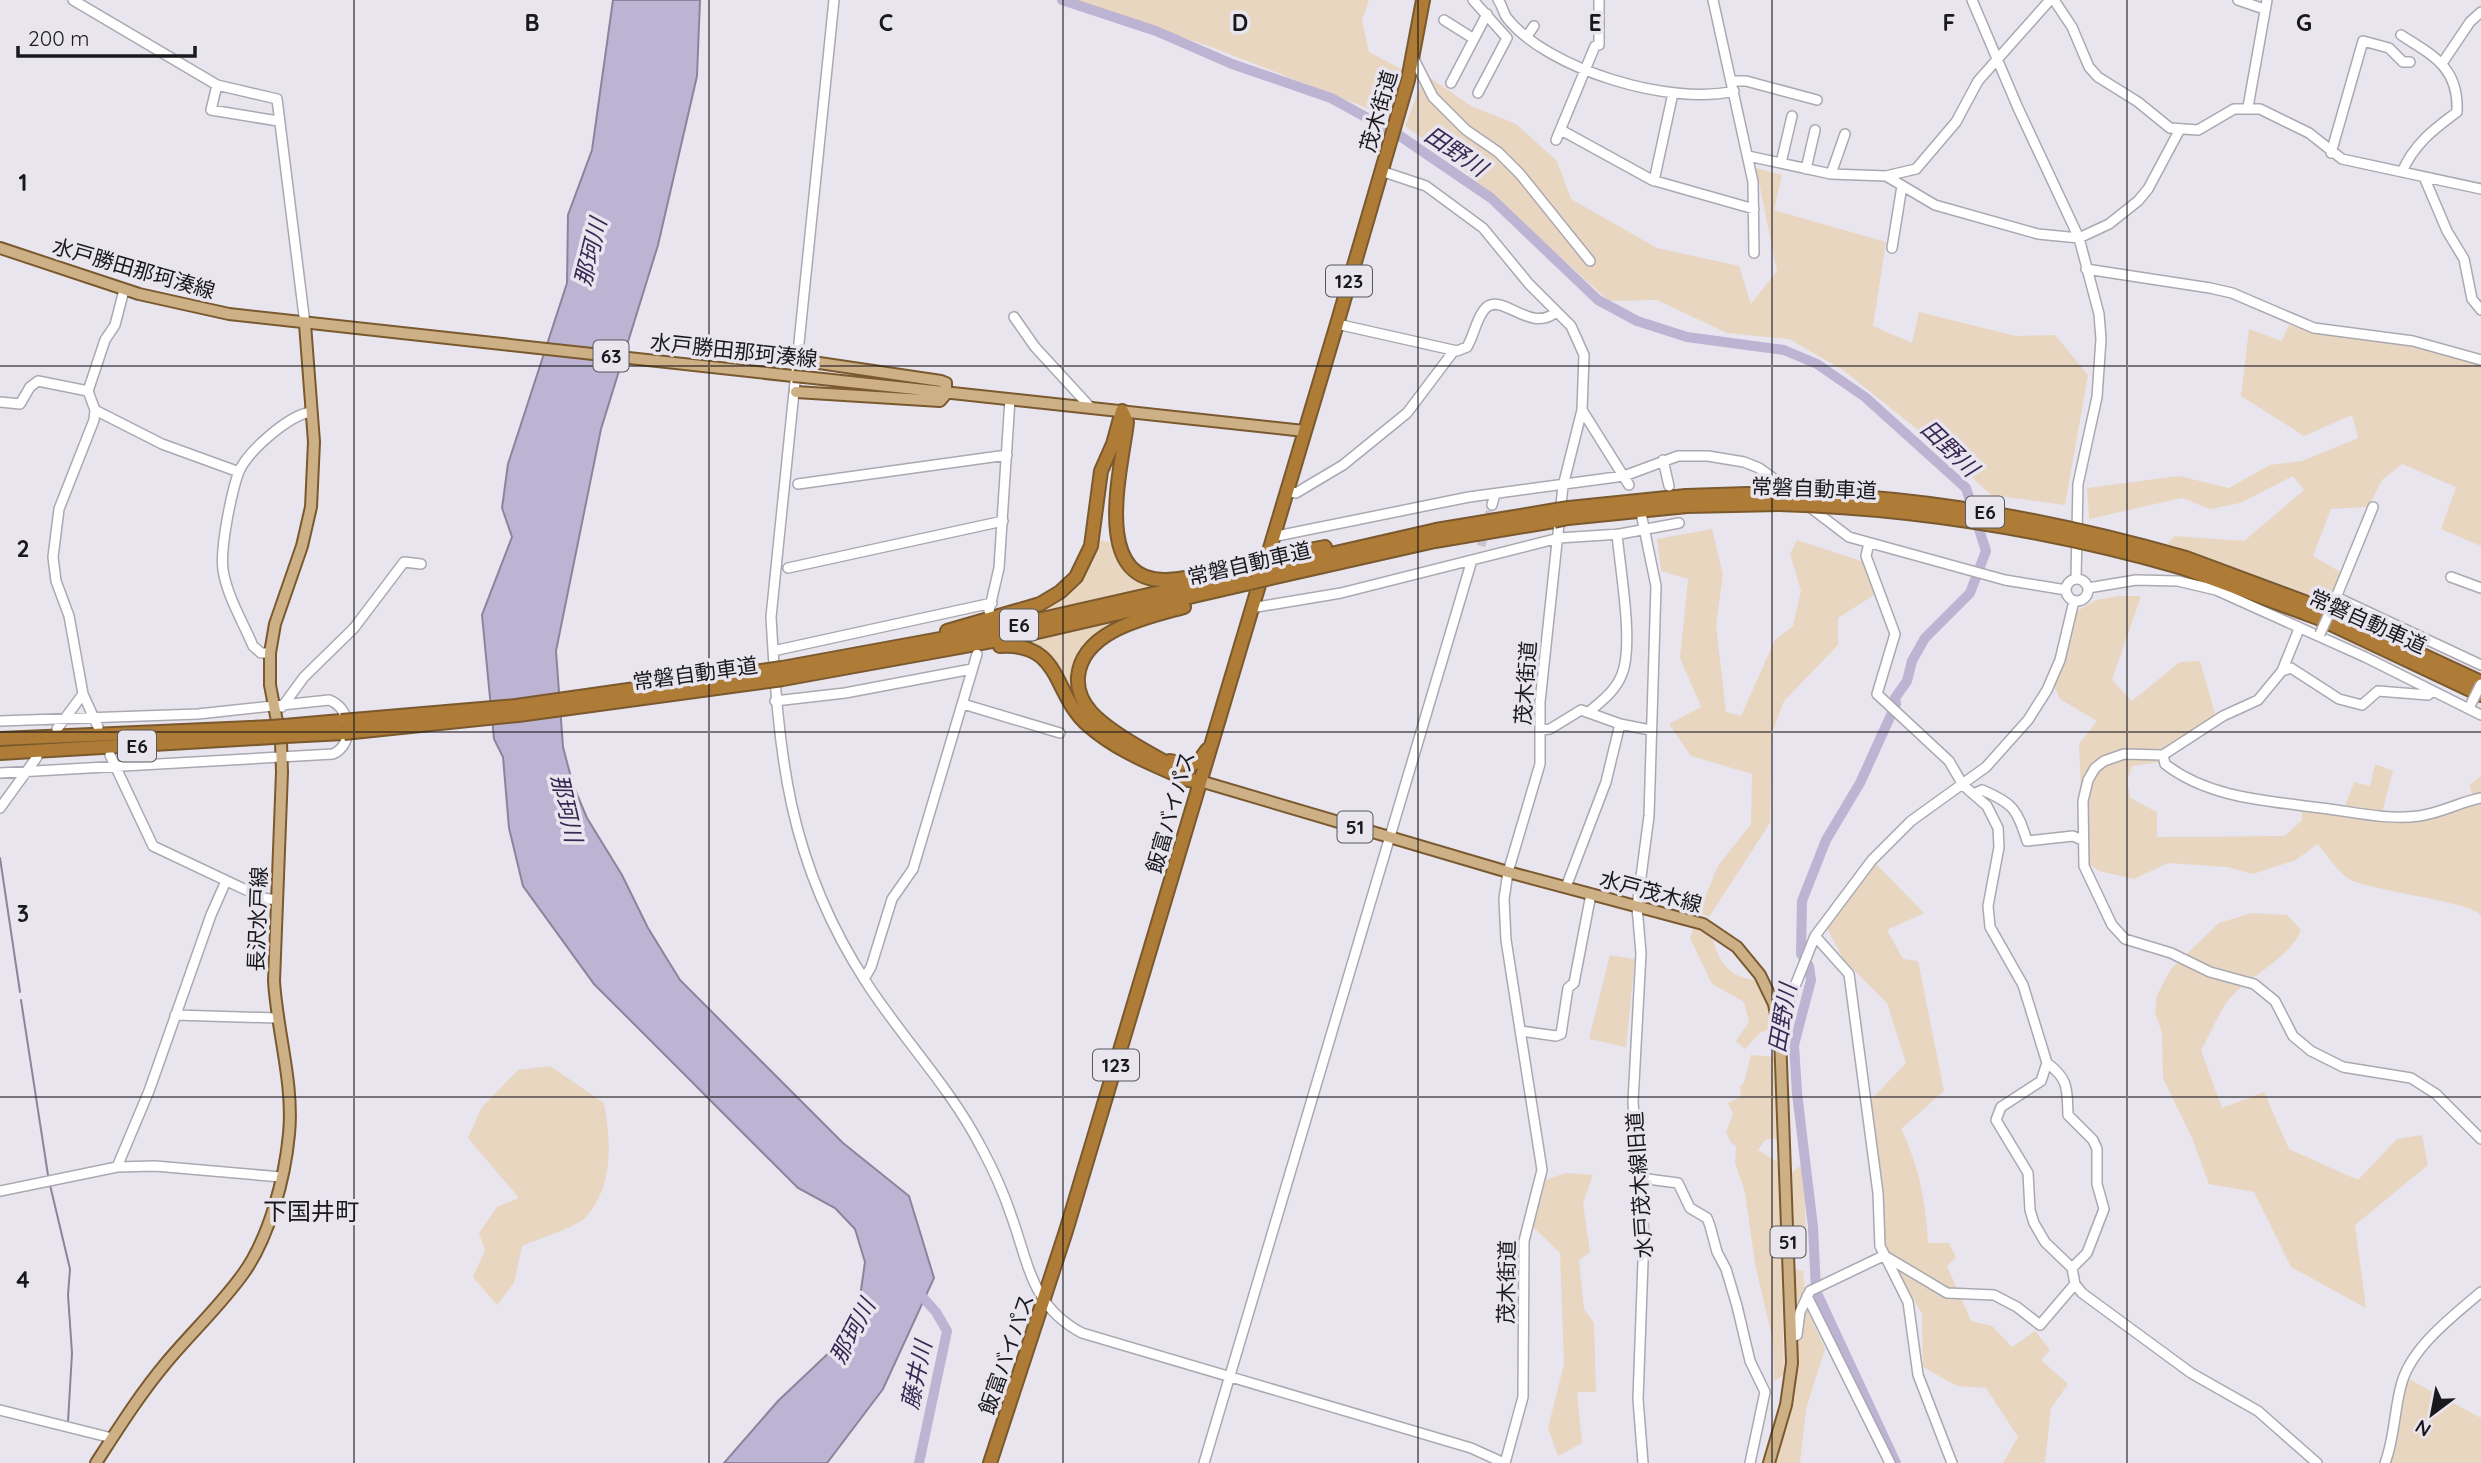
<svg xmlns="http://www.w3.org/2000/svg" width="2481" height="1463" font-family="Quicksand,'Noto Sans JP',sans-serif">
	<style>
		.green { fill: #e8d6c1 }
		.water { fill: #bdb3d3; stroke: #8c849c; stroke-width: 2 }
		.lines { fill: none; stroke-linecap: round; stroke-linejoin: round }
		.stream { stroke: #8c849c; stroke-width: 2 }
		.river { stroke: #bdb3d3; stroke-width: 10 }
		.minor-tunnel { stroke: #c9c6cf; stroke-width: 9; stroke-dasharray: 9 4.5; stroke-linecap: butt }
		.minor-casing { stroke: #aaa8b1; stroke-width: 12 }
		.major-casing { stroke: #7a592e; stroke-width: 14 }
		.highway-casing { stroke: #7a592e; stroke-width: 16 }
		.minor { stroke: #fff; stroke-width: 9 }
		.major { stroke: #ceb087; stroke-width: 10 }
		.highway { stroke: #ae7c37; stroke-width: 12 }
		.minor-bridge-casing { stroke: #aaa8b1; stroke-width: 12; stroke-linecap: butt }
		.major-bridge-casing { stroke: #7a592e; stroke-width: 14; stroke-linecap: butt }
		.highway-bridge-casing { stroke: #7a592e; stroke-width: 16; stroke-linecap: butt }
		.minor-bridge { stroke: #fff; stroke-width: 9 }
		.major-bridge { stroke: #ceb087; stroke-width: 10 }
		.highway-bridge { stroke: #ae7c37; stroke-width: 12 }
		.grid { fill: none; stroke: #19181c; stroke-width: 2; stroke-opacity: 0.55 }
		.labels { text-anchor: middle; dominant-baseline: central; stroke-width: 7; stroke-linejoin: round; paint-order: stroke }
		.shield { fill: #e8e5ef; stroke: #57565b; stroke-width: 2 }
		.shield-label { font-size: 19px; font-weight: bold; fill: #19181c }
		.street-label { font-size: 21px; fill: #19181c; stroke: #e8e5ef }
		.water-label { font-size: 23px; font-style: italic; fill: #392853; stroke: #e8e5ef }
		.quarter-label { font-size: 24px; fill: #19181c; stroke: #e8e5ef }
		.grid-label { font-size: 23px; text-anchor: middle; font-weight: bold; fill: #19181c; stroke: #e8e5ef; stroke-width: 7; stroke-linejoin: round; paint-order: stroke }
	</style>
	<rect width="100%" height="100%" fill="#e8e5ef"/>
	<path class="green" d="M 1074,0 L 1369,0 L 1362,20 L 1369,52 L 1403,70 L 1387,116 L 1214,48 Z
		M 1425,74 L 1471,106 L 1516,124 L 1557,161 L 1571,199 L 1657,248 L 1739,266 L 1751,304 L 1777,271 L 1756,168 L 1782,175 L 1774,210 L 1886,242 L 1873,326 L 1912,343 L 1919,312 L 2016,336 L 2055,335 L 2088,375 L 2065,505 L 1991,495 L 1932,441 L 1843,370 L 1789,339 L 1727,333 L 1657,300 L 1609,301 L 1456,163 L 1405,126 Z
		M 2289,325 L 2314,332 L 2412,344 L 2481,364 L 2481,546 L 2441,529 L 2456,487 L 2402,464 L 2382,480 L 2368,507 L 2331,509 L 2313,556 L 2344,574 L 2328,601 L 2167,544 L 2175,536 L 2244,541 L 2304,490 L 2293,476 L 2240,503 L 2210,509 L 2182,498 L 2089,519 L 2087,488 L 2179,476 L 2229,488 L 2270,465 L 2302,461 L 2358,438 L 2352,415 L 2304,436 L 2241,396 L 2249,329 L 2282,341 Z
		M 1712,529 L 1723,574 L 1716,625 L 1726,712 L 1741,716 L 1775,640 L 1793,626 L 1801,591 L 1790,554 L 1797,540 L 1864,562 L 1874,595 L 1838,618 L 1838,645 L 1784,701 L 1772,733 L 1770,823 L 1709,917 L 1699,912 L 1718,866 L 1751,824 L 1752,774 L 1691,756 L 1669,724 L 1701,707 L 1680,658 L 1688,579 L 1661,571 L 1657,539 Z
		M 1097,540 L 1114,543 L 1120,558 L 1171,583 L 974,629 L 1051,602 Z
		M 2118,596 L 2141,596 L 2112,680 L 2132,701 L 2180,662 L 2200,661 L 2216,717 L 2161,762 L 2132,766 L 2127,780 L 2130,798 L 2157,812 L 2157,837 L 2285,836 L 2302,820 L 2302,808 L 2333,813 L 2345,806 L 2354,782 L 2370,786 L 2375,764 L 2393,771 L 2381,817 L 2400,820 L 2475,801 L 2469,785 L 2481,776 L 2481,915 C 2467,901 2378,892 2351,880 C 2339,874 2327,855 2318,844 L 2296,860 L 2253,874 L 2227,867 L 2168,863 L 2134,879 L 2099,871 L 2084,860 L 2079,744 L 2097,721 L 2060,699 L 2053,684 L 2077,611 L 2096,600 Z
		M 1151,613 L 1081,654 L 1081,716 C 1066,686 1056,651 1021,642 Z
		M 1875,863 L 1924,913 L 1887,930 L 1903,959 L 1918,961 L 1944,1091 L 1901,1129 C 1919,1165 1926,1203 1928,1243 L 1949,1243 L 1956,1257 L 1947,1266 L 1971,1321 L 1992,1326 L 2012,1347 L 2035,1331 L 2050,1350 L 2041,1360 L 2068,1384 L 2051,1408 L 2045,1463 L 2003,1463 L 2018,1437 L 1986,1388 L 1957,1386 L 1923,1367 L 1922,1314 L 1887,1252 L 1880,1223 L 1881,1167 L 1863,1108 L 1906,1063 L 1887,1003 L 1843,959 L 1826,926 Z
		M 2252,913 L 2287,915 L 2301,930 C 2287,962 2248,975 2227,1002 C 2217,1016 2210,1035 2201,1050 L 2222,1108 L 2264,1092 L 2289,1149 L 2358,1180 L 2397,1139 L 2422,1135 L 2428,1165 L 2355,1225 L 2366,1308 L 2291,1267 L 2254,1192 L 2209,1184 L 2192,1138 L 2163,1078 L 2162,1033 L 2155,1012 L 2157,995 L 2171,969 L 2219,923 Z
		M 1694,927 L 1711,935 C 1719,961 1728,978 1757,980 L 1767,999 L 1773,1028 L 1760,1033 L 1745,1049 L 1736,1041 L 1749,1022 L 1744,1002 L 1712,984 L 1690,938 Z
		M 1610,955 L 1635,959 L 1626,1047 L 1589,1039 Z
		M 1751,1055 L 1776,1057 L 1778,1138 L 1765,1140 L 1758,1150 L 1779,1163 L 1784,1375 L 1774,1381 L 1773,1341 L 1755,1264 L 1745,1192 L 1735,1163 L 1736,1146 L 1731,1143 L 1726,1132 L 1733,1114 L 1728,1103 L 1741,1096 L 1740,1086 L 1744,1083 Z
		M 550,1066 L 604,1103 C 611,1140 614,1186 586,1217 C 577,1227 537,1239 522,1246 L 514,1283 L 497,1305 L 473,1277 L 485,1250 L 479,1233 L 497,1207 L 519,1198 L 468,1138 L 482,1107 L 518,1070 Z
		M 1803,1164 L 1806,1229 L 1794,1231 L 1791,1173 Z
		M 1565,1173 L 1593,1175 L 1583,1203 L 1590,1252 L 1579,1260 L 1584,1309 L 1594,1323 L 1596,1392 L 1577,1392 L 1582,1443 L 1558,1456 L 1548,1428 L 1564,1364 L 1560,1253 L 1531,1225 L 1546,1180 Z
		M 1794,1269 L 1803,1271 L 1807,1309 L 1825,1349 L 1806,1409 L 1800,1463 L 1774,1463 L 1798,1363 Z
		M 2407,1378 L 2481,1418 L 2481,1463 L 2389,1463 Z"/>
	<path class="water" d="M 613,0 L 700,0 L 697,76 L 658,245 L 601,429 L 556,651 L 563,747 L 573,785 L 587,818 L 622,875 L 648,928 L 680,980 L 843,1143 L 909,1196 L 934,1278 L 883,1389 L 827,1463 L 724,1463 L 778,1401 L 834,1348 L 859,1304 L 865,1262 L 855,1229 L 835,1208 L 798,1188 L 594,984 L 523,886 L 509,828 L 503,757 L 494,739 L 482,615 L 512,537 L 502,508 L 508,464 L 567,283 L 568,215 L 592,150 Z"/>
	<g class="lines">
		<path class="stream" d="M 0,858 L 20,992
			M 21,1000 L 48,1175
			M 50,1185 L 70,1269 L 68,1295 L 72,1353 L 68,1422"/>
		<path class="river" d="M 1062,0 L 1156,31 L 1232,64 L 1331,98 L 1400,136 L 1491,198 L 1598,300 L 1637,321 L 1687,337 L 1784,350 L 1817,364 L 1865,397 L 1966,488 L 1986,551 L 1970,593 L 1925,638 L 1912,661 L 1907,681 L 1895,698 L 1896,704 L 1860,783 L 1826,840 L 1802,901 L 1801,954 L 1809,966 L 1811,980 L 1794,1045 L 1797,1093 L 1813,1227 L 1816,1291 L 1896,1463
			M 917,1291 L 936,1312 L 947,1331 L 919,1463"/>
		<path class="minor-tunnel" d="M 1481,546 L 1492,505"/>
		<defs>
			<path id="minor" d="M 73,0 L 217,85 L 277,99 L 305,324
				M 834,0 L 771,617 C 779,756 787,860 866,982 C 902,1038 950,1087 981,1147 C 993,1169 1003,1191 1011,1215 C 1029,1264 1031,1306 1082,1333 L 1471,1448 L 1504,1463
				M 1473,0 L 1507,38 L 1478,93
				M 1498,0 C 1503,6 1503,13 1507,18 C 1548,70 1671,106 1734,91
				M 1713,0 L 1753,182 L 1754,253
				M 1972,0 L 2018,108 L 2079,238 L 2099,314 L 2101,339 L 2097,397 L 2078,484 L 2076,579
				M 2054,0 L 2072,27 L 2089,67 L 2098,77 L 2138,102 L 2170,128 L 2198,130 L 2234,109 L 2260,109 L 2309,133 L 2342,159 L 2481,189
				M 2238,0 L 2264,9
				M 1444,20 L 1474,39
				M 2401,35 C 2434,56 2459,68 2457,112 C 2434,129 2414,144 2402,172
				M 1527,36 L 1534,26
				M 1413,57 L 1433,97 L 1466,130 L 1498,152 L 1520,174 L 1590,261
				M 2443,62 L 2470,22 L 2481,12
				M 1731,81 L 1746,81 L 1817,100
				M 1451,83 L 1487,14
				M 217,85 L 211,110 L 278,121
				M 2248,107 L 2267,0
				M 1561,130 L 1652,180 L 1754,209
				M 1556,140 L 1595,46 L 1599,45 L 1599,0
				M 2331,153 L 2363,41 L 2389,48 L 2403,62 L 2410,62
				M 1748,156 L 1831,174 L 1886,176 L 1916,169 L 1956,122 L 1978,81 L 2050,0
				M 1781,163 L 1792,116
				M 1806,169 L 1815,130
				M 1381,171 L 1426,186 L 1483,228 L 1529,284 L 1571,326 L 1584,355 L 1582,410 L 1563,486 L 1540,702 L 1540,764 L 1508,872 L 1504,899 L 1506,940 L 1542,1170 L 1524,1241 L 1523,1397 L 1505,1463
				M 1831,174 L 1845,134
				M 1886,176 L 1935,205 L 2038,234 L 2079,238 L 2109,224 L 2138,201 L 2148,189 L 2179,131
				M 2424,177 L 2447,231 L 2464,259 L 2472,299 L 2481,310
				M 1654,181 L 1673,93
				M 1892,248 L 1902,186
				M 2086,269 L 2210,288 L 2232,293 L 2314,328 L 2413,341 L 2481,360
				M 1014,317 L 1035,347 L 1091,408
				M 1337,324 L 1457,351 L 1467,347 C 1474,335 1476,320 1484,310 C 1500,289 1530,335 1556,312
				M 0,402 L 20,404 L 30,387 L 38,381 L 88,391
				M 95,410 L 162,444 L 239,472
				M 1582,410 L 1629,485
				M 1663,460 L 1669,486
				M 798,484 L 1007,455
				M 1286,491 L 1296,493 L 1343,465 L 1407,413 L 1453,352
				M 1492,505 L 1495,494
				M 1807,505 L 1849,537 L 2005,580 L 2066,590
				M 1642,518 L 1656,586 L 1649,816 L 1637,907 L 1641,953 L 1633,1102 L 1644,1234 L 1638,1399 L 1643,1463
				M 1272,537 L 1469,497 L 1624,476 L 1678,456 L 1708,456 L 1744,462 L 1759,468 L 1794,493
				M 1869,543 L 1866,556 L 1895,634 L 1877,694 L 1949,761 L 1963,785 L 1987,806 L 1998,828 L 1999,847 L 1988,906 L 1990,927 L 2023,985 L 2047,1063 L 2041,1081 L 2001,1107 L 1996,1120 L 2028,1173 L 2030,1210 L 2034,1223 L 2045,1242 L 2072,1268 L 2075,1284 L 2082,1293 L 2191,1373 L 2258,1411 L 2317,1463
				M 788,568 L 1003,521
				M 2451,577 L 2481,588
				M2066 590a11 11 0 1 1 22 0a11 11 0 1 1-22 0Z
				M 2088,588 L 2136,580 L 2178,581 L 2216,590 L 2365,657 L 2481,715
				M 2336,597 L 2481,665
				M 2335,600 L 2373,507
				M 1251,608 L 1341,593 L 1559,538 L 1620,534 L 1679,523
				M 989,611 L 999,568 L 1010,399
				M 2299,629 L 2282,671 L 2258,700 L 2223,716 L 2163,755 L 2124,754 L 2104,761 L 2095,768 L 2088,780 L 2083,801 L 2084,866 L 2112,925 L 2125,939 L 2171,953 L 2210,972 L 2254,984 L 2275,1001 L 2293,1036 L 2311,1051 L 2343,1067 L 2411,1078 L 2436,1094 L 2481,1139
				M 773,651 L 992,603
				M 270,653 L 261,653 L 253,646 C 243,622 227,596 223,570 C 220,548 231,495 238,474 C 246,452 289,415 311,412
				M 2282,671 L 2291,668 L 2339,699 L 2362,705 L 2378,691 L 2428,695 L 2432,691
				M 775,701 L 845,693 L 972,669
				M 963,704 L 1060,733
				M 282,707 L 304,677 L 354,628 L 404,562 L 421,564
				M 1590,711 C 1603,700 1616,690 1622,674 C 1634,645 1620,569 1617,534
				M 0,721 L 198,714 L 329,700 C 352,708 355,744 333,754 L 0,773
				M 98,727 L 83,694 L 69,616 L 56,581 L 53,557 L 59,509 L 94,420 L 95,410 L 88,391 L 105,340 L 115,325 L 124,290
				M 57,729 L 83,694
				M 1541,730 L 1550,729 L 1581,710 L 1620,724 L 1650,730
				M 110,755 L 153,846 L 263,898 L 277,900
				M 2163,755 L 2165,764 C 2211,800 2274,801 2329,809 C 2358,813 2390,820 2419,816 C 2441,813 2460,802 2481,798
				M 1973,794 L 1982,790 C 2013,803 2017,809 2027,841 L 2073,836 L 2082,840
				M 0,808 L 37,757
				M 1566,887 L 1606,782 L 1620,724
				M 1815,936 L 1849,974 L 1878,1193 L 1880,1246 L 1908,1302 L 1918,1375 L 1952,1463
				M 864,979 L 871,967 L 892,899 L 913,869 L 977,654
				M 175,1015 L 276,1018
				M 1778,1018 L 1787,1006 L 1815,936 L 1872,860 L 1911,821 L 1986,767 L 2028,720 L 2047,690 L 2060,660 L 2074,601
				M 1521,1031 L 1556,1036 L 1561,1034 L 1568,988 L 1574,983 L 1591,894
				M 2047,1063 C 2069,1079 2067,1089 2068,1115 L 2093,1140 L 2097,1149 L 2097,1184 L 2104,1209 L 2087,1253 L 2072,1268
				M 117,1167 L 149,1091 L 211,915 L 226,881
				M 1640,1178 L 1678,1183 L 1690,1208 L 1707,1218 L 1710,1226 L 1717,1252 L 1726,1269 L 1737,1306 L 1750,1361 L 1765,1392 L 1750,1463
				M 0,1191 L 117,1167 L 155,1166 L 281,1177
				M 1885,1256 L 1947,1293 L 1994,1295 L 2017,1307 L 2040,1325 L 2075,1284
				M 1807,1296 L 1890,1463
				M 1792,1337 L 1797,1335 L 1800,1312 L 1810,1291 L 1883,1256
				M 0,1410 L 112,1438
				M 1204,1463 L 1472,560
				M 2385,1463 C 2395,1437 2394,1409 2402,1382 C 2413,1346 2453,1316 2481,1292"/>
			<path id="major" d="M 0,248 L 139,294 L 229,314 L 793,376
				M 804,377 L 1304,431
				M 796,392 L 940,401 L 946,394 L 946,383 L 941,381 L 799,360
				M 1200,781 L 1508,872 L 1703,924 L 1737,947 L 1760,975 L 1774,1004 L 1780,1036 L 1792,1363 L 1786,1405 L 1769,1463
				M 96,1463 C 118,1429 140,1394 166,1363 C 191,1333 220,1306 243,1274 C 269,1238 285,1178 289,1134 C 294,1084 277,1031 274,981 L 282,772 L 281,742 L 270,685 L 270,653 L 275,624 L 302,546 L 311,507 L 314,442 L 305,324"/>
			<path id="highway" d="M 1122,411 L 1127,422 C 1122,467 1090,582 1166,580 C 1196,579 1227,567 1255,561
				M 1569,508 L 1686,496 L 1779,493
				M 1568,518 L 1687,506 L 1779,504
				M 1278,556 L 1325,547
				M 2186,558 L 2321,608 L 2481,682
				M 1274,567 L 1436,530 L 1556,510
				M 2183,568 L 2318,618 L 2481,695
				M 1271,578 L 1435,541 L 1554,521
				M 947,631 L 1040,604 L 1060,592 L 1076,577 L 1091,546 L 1101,471 L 1113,444 L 1122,411
				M 1000,646 C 1063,642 1052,695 1089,726 C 1119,752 1153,764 1188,780 L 1200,781
				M 782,668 L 1016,625 L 1254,571
				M 783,679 L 1020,636 L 1250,583
				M 284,726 L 341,721
				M 286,736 L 344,733
				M 0,739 L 271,727
				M 0,753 L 273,737
				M 1170,761 L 1191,765 L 1199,761 L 1207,750
				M 1176,768 C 1152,755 1109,732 1091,712 C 1082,702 1077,689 1078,677 C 1082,630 1148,617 1184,607
				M 990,1463 L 1066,1231 L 1337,324 L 1408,80 L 1423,0"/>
		</defs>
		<use href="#minor" class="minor-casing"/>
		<use href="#major" class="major-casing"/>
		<use href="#highway" class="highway-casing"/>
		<use href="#minor" class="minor"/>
		<use href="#major" class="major"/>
		<use href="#highway" class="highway"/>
		<defs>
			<path id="minor-bridge" d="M 2320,634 L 2335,600
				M 2471,704 L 2481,684"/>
			<path id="major-bridge" d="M 793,376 L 804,377"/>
			<path id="highway-bridge" d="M 1779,493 C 1918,495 2053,520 2186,558
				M 1779,504 C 1917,508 2050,530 2183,568
				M 1556,510 L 1569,508
				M 1554,521 L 1568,518
				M 1255,561 L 1278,556
				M 1254,571 L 1274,567
				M 1250,583 L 1271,578
				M 341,721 L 516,706 L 782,668
				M 271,727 L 284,726
				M 344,733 L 518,715 L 783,679
				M 273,737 L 286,736"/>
		</defs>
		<use href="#minor-bridge" class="minor-bridge-casing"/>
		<use href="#major-bridge" class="major-bridge-casing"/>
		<use href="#highway-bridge" class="highway-bridge-casing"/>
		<use href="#minor-bridge" class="minor-bridge"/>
		<use href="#major-bridge" class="major-bridge"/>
		<use href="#highway-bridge" class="highway-bridge"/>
	</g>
	<path class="grid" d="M 354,0 L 354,1463M 709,0 L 709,1463M 1063,0 L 1063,1463M 1418,0 L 1418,1463M 1772,0 L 1772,1463M 2127,0 L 2127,1463M 0,366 L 2481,366M 0,732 L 2481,732M 0,1097 L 2481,1097"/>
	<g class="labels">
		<g class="shield">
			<rect x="1326" y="265.5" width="46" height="31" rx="5"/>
			<rect x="593.5" y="340.5" width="35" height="31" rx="5"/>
			<rect x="1966" y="496.5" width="38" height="31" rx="5"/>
			<rect x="1000" y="609.5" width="38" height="31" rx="5"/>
			<rect x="118" y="730.5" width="38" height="31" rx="5"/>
			<rect x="1337.5" y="811.5" width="35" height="31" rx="5"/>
			<rect x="1093" y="1049.5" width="46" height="31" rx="5"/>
			<rect x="1770.5" y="1226.5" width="35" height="31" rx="5"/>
		</g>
		<g class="shield-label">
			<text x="1349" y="281">123</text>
			<text x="611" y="356">63</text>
			<text x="1985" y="512">E6</text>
			<text x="1019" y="625">E6</text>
			<text x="137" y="746">E6</text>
			<text x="1355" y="827">51</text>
			<text x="1116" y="1065">123</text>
			<text x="1788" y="1242">51</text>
		</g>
		<g class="street-label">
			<text transform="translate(1378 111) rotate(-74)">茂木街道</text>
			<text transform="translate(134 268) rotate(16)">水戸勝田那珂湊線</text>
			<text transform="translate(734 350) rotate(6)">水戸勝田那珂湊線</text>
			<text transform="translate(1814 488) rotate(2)">常磐自動車道</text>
			<text transform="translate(1249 563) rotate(-13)">常磐自動車道</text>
			<text transform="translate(2368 621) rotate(24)">常磐自動車道</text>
			<text transform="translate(695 673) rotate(-8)">常磐自動車道</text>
			<text transform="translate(1525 683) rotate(-86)">茂木街道</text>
			<text transform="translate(1170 812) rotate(-74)">飯富バイパス</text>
			<text transform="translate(1651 891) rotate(15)">水戸茂木線</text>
			<text transform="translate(257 919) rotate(-88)">長沢水戸線</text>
			<text transform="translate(1639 1185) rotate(-94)">水戸茂木線旧道</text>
			<text transform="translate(1506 1282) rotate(-89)">茂木街道</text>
			<text transform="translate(1006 1354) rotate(-71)">飯富バイパス</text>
		</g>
		<g class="water-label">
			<text transform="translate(1456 151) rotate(34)">田野川</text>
			<text transform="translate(590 252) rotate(-76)">那珂川</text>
			<text transform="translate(1950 448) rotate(44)">田野川</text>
			<text transform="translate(567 808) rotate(77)">那珂川</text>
			<text transform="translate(1782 1018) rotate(-80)">田野川</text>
			<text transform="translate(852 1331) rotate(-62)">那珂川</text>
			<text transform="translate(916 1375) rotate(-78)">藤井川</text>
		</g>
		<g class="quarter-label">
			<text x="311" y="1211">下国井町</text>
		</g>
	</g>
	<g class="grid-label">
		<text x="532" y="31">B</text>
		<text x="886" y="31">C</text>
		<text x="1240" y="31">D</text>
		<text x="1595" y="31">E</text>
		<text x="1949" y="31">F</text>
		<text x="2304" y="31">G</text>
		<text x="23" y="191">1</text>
		<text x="23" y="557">2</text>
		<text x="23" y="922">3</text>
		<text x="23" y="1288">4</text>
	</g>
	<g transform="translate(2432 1414) rotate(212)" stroke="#e8e5ef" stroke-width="5" paint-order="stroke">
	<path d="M0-5L12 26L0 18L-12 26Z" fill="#19181c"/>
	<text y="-10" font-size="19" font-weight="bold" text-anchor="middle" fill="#19181c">N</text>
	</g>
	<path d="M18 46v10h177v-10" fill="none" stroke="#19181c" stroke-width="3.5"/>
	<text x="28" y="46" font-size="21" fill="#19181c" stroke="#e8e5ef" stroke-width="5" paint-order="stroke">200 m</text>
</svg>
